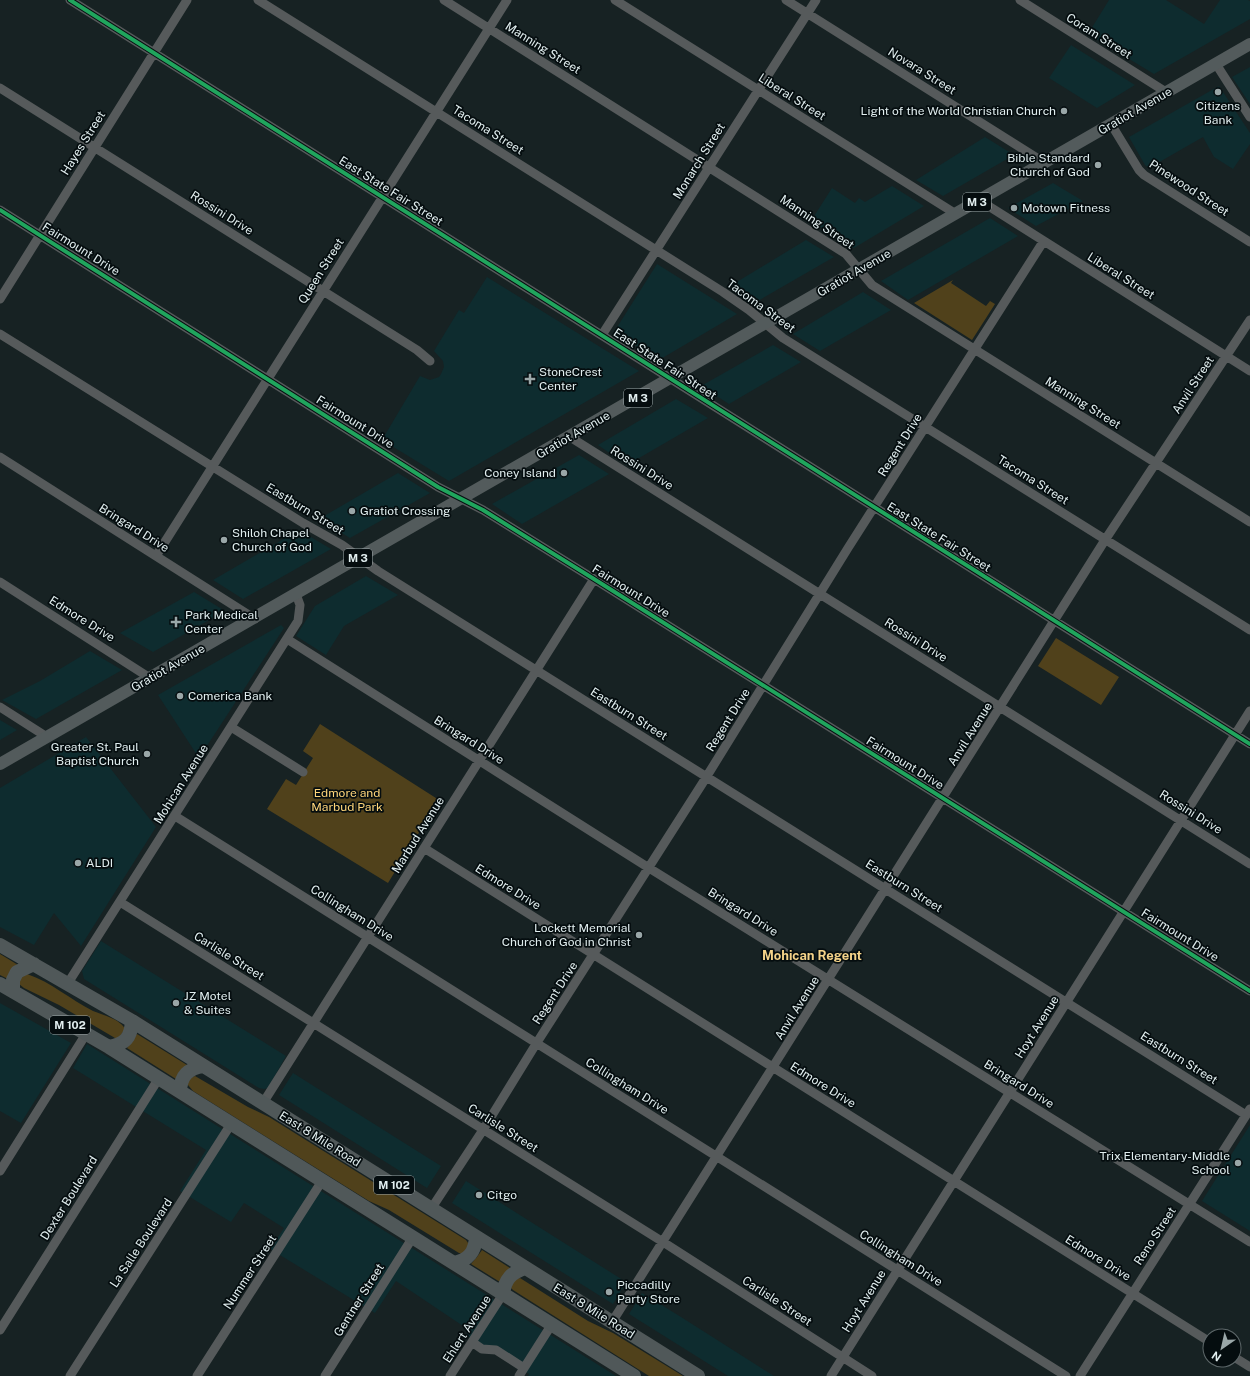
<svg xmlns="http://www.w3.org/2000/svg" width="1250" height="1376" font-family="'Public Sans',sans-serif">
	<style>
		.built { fill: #0e2c2f }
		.green { fill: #50411b }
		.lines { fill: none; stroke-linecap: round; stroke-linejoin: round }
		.minor { stroke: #565a5b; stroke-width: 9 }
		.major { stroke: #535b5c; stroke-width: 12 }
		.highway { stroke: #505859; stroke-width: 14 }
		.cycleway-casing { stroke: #050d0f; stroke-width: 6 }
		.cycleway { stroke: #20a55d; stroke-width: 4 }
		.poi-dot { fill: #9aa7a8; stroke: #050d0f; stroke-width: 1.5 }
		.labels { text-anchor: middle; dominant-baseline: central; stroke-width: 3.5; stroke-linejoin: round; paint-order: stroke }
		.shield { fill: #050d0f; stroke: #9faaac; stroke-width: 1 }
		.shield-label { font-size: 11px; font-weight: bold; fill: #e1eeef }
		.street-label { font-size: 12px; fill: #e1eeef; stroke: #050d0f }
		.poi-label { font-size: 12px; fill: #e1eeef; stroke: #050d0f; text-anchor: start }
		.park-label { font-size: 12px; fill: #fed57a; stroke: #050d0f }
		.neighbourhood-label { font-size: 13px; font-weight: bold; fill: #f5d389; stroke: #050d0f }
	</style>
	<rect width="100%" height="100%" fill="#172223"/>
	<path class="built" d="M 1109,0 L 1166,0 L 1204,24 L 1220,0 L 1248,0 L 1250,1 L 1250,19 L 1154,74 L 1088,34 Z
		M 1071,45 L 1135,85 L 1097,108 L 1049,78 Z
		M 1250,67 L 1250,104 L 1232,77 Z
		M 1219,86 L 1250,133 L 1250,144 L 1233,169 L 1214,157 L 1203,137 L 1149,168 L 1145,165 L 1129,137 Z
		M 985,137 L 1014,155 L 943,196 L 916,180 Z
		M 1053,183 L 1083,201 L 1036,226 L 1008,208 Z
		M 892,186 L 924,206 L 854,248 L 811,221 L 832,188 L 855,203 L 859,198 L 865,202 Z
		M 990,218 L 1018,236 L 908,300 L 881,281 Z
		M 806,240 L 834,257 L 756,302 L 730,286 Z
		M 657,264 L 737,314 L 659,360 L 614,332 Z
		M 487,277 L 639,371 L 449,481 L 382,440 L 420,376 L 430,380 L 439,377 L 441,374 L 444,367 L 443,361 L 434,351 L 459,310 L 464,313 Z
		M 863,292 L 891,310 L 820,351 L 793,334 Z
		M 773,345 L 801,362 L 729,404 L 701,386 Z
		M 676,399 L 708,418 L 627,465 L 598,445 Z
		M 579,455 L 609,474 L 522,524 L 492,504 Z
		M 398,473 L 430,493 L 350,538 L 319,519 Z
		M 299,530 L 331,549 L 243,599 L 213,580 Z
		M 366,576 L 398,595 L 344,626 L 326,655 L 296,636 L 315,606 Z
		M 194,592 L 225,611 L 153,652 L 120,633 Z
		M 281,625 L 284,628 L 199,758 L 158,695 Z
		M 90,651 L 122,670 L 36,719 L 2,700 L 40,681 Z
		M 0,720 L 17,730 L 0,740 Z
		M 86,737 L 156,827 L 81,946 L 54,913 L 34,945 L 0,927 L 0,788 Z
		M 101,941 L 286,1056 L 268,1088 L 264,1089 L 259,1088 L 84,979 L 82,971 Z
		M 0,1003 L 71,1043 L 21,1123 L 0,1111 Z
		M 87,1044 L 356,1213 L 616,1376 L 528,1376 L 529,1374 L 466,1335 L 469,1330 L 396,1281 L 375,1313 L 270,1249 L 284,1228 L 244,1203 L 231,1222 L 180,1191 L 206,1150 L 73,1068 Z
		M 293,1073 L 441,1166 L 427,1188 L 279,1095 Z
		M 1250,1125 L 1250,1231 L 1202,1201 Z
		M 466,1181 L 626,1282 L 613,1304 L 452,1203 Z
		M 642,1293 L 681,1317 L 774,1376 L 728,1376 L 629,1314 Z"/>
	<path class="green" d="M 953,280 L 951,283 L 986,306 L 990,301 L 995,304 L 972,340 L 914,303 Z
		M 1056,638 L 1119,677 L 1101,705 L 1038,666 Z
		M 320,724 L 439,800 L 388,883 L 267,809 L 286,779 L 296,785 L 313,758 L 303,751 Z
		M 0,954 L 18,965 L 8,979 L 0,975 Z
		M 27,974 C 51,982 71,1000 93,1011 C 103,1015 120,1019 125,1029 L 118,1039 L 115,1038 L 59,1005 L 24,988 L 19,984 L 20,978 Z
		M 137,1034 L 187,1065 L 176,1079 L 127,1048 Z
		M 195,1076 L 248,1107 L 269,1117 L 466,1240 L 470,1246 L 462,1254 L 459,1253 L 389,1210 L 369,1201 L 193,1091 L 188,1085 L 188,1079 Z
		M 482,1250 L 510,1268 L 500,1282 L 471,1264 L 477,1257 Z
		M 520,1278 L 588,1321 L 613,1333 L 683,1376 L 649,1376 L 513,1290 L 511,1288 L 513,1280 Z"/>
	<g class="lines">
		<path class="minor" d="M 70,0 L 1250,744
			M 258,0 L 723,292 L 749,310 L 783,338 L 1250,630
			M 444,0 L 846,254 L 872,285 L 1250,522
			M 615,0 L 956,214
			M 786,0 L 1045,163
			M 1020,0 L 1166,92
			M 1216,64 L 1250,117
			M 0,88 L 417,350 L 430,361
			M 1111,124 L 1139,170 L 1144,175 L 1250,242
			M 979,200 L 1250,371
			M 0,210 L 438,487 L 483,510 L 594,579 L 1250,991
			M 0,299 L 187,0
			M 0,334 L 303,523 L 342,545 L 378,571 L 1246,1115
			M 602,335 L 816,0
			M 570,437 L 1250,864
			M 0,457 L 255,619
			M 156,556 L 507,0
			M 0,582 L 150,678
			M 287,639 L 649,868 L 1250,1242
			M 0,707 L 47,737
			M 231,727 L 303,772
			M 175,816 L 1066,1376
			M 424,848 L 1210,1342
			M 120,902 L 663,1242 L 872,1376
			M 68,983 L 298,621 L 300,605 L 296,594
			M 263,1103 L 594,579
			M 0,1171 L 86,1034
			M 431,1209 L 483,1130 L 536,1044 L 702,784 L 848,548 L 1043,242
			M 612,1322 L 1105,540 L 1250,320
			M 0,1330 L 159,1078
			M 472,1342 L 482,1349 L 496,1350 L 524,1368
			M 1234,1357 L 1250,1367
			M 70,1376 L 231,1124
			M 197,1376 L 322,1181
			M 325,1376 L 413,1237
			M 450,1376 L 503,1294
			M 519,1376 L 552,1324
			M 831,1376 L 1250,711
			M 1080,1376 L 1250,1109"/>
		<path class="major" d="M 0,764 L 1250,44"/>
		<path class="highway" d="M 0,945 L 132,1021 L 698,1376
			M 0,984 L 109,1047 L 634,1376
			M 13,991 L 13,980 L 17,972 L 34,964
			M 109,1047 C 125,1044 131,1038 132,1021
			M 180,1091 C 181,1075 188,1069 203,1066
			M 454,1263 C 469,1260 475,1252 476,1237
			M 503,1294 C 505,1279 511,1273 525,1268"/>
		<defs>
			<path id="cycleway" d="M 70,0 L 1250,744
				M 0,210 L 438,487 L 483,510 L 594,579 L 1250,991"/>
		</defs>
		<use href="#cycleway" class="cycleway-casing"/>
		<use href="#cycleway" class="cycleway"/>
	</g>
	<g class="poi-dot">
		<circle cx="1218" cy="92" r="4"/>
		<circle cx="1064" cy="111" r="4"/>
		<circle cx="1098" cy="165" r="4"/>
		<circle cx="1014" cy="208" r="4"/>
		<path d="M528 373h4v4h4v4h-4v4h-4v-4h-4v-4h4z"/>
		<circle cx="564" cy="473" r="4"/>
		<circle cx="352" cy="511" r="4"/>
		<circle cx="224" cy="540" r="4"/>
		<path d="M174 616h4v4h4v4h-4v4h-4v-4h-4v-4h4z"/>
		<circle cx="180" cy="696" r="4"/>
		<circle cx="147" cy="754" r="4"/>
		<circle cx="78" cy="863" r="4"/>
		<circle cx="639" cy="935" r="4"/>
		<circle cx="176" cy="1003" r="4"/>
		<circle cx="1238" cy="1163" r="4"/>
		<circle cx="479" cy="1195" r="4"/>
		<circle cx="609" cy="1292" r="4"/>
	</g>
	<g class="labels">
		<g class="shield">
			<rect x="963" y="193" width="28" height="18" rx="3"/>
			<rect x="624" y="389" width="28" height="18" rx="3"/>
			<rect x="344" y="549" width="28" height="18" rx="3"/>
			<rect x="50" y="1016" width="40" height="18" rx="3"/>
			<rect x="374" y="1176" width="40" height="18" rx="3"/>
		</g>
		<g class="shield-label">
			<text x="977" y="202">M 3</text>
			<text x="638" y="398">M 3</text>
			<text x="358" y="558">M 3</text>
			<text x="70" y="1025">M 102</text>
			<text x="394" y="1185">M 102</text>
		</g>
		<g class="street-label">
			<text transform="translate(1099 36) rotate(32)">Coram Street</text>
			<text transform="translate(543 48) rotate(32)">Manning Street</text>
			<text transform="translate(922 71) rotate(32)">Novara Street</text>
			<text transform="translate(792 97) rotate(32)">Liberal Street</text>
			<text transform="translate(1135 111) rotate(-30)">Gratiot Avenue</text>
			<text transform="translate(488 130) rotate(32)">Tacoma Street</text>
			<text transform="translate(83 143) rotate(-58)">Hayes Street</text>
			<text transform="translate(699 161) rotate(-58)">Monarch Street</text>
			<text transform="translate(1189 188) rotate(33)">Pinewood Street</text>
			<text transform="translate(391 191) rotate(32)">East State Fair Street</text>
			<text transform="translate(222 213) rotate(32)">Rossini Drive</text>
			<text transform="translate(817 222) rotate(34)">Manning Street</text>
			<text transform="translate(81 249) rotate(32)">Fairmount Drive</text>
			<text transform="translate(321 271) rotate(-58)">Queen Street</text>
			<text transform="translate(854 273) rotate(-30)">Gratiot Avenue</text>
			<text transform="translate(1121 276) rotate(32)">Liberal Street</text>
			<text transform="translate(761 306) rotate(36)">Tacoma Street</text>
			<text transform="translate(665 364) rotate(33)">East State Fair Street</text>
			<text transform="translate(1193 385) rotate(-57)">Anvil Street</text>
			<text transform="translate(1083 403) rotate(32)">Manning Street</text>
			<text transform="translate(355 422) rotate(32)">Fairmount Drive</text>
			<text transform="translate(573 435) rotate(-30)">Gratiot Avenue</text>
			<text transform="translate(900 445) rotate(-58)">Regent Drive</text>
			<text transform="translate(642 468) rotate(32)">Rossini Drive</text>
			<text transform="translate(1033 480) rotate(32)">Tacoma Street</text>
			<text transform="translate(305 509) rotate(31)">Eastburn Street</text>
			<text transform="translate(134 528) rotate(32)">Bringard Drive</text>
			<text transform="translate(939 537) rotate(32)">East State Fair Street</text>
			<text transform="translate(631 591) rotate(32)">Fairmount Drive</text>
			<text transform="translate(82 619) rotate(32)">Edmore Drive</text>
			<text transform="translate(916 640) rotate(32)">Rossini Drive</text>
			<text transform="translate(168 668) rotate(-30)">Gratiot Avenue</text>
			<text transform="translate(629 714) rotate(32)">Eastburn Street</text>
			<text transform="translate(728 720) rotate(-58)">Regent Drive</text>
			<text transform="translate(970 734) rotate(-58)">Anvil Avenue</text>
			<text transform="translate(469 740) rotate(32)">Bringard Drive</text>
			<text transform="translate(905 763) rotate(32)">Fairmount Drive</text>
			<text transform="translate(181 784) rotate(-58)">Mohican Avenue</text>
			<text transform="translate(1191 812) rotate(32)">Rossini Drive</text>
			<text transform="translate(418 835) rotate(-58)">Marbud Avenue</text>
			<text transform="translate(904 886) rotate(32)">Eastburn Street</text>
			<text transform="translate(508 887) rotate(32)">Edmore Drive</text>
			<text transform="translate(743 912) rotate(32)">Bringard Drive</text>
			<text transform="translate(352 913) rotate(32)">Collingham Drive</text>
			<text transform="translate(1180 935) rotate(32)">Fairmount Drive</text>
			<text transform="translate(229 956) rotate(32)">Carlisle Street</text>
			<text transform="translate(555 993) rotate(-57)">Regent Drive</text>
			<text transform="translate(797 1008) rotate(-58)">Anvil Avenue</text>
			<text transform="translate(1037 1027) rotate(-58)">Hoyt Avenue</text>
			<text transform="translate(1179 1058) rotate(32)">Eastburn Street</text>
			<text transform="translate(1019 1084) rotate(32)">Bringard Drive</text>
			<text transform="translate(823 1085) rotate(32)">Edmore Drive</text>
			<text transform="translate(627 1086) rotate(32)">Collingham Drive</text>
			<text transform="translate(503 1128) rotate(32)">Carlisle Street</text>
			<text transform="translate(320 1139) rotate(32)">East 8 Mile Road</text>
			<text transform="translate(69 1198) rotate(-58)">Dexter Boulevard</text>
			<text transform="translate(1155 1236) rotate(-57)">Reno Street</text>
			<text transform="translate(141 1243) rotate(-57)">La Salle Boulevard</text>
			<text transform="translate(901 1258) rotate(32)">Collingham Drive</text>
			<text transform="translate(1098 1258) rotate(32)">Edmore Drive</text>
			<text transform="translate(250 1272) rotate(-57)">Nummer Street</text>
			<text transform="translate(359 1300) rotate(-58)">Gentner Street</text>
			<text transform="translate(777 1301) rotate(33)">Carlisle Street</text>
			<text transform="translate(864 1301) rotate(-58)">Hoyt Avenue</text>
			<text transform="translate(594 1311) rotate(32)">East 8 Mile Road</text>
			<text transform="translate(467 1329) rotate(-57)">Ehlert Avenue</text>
		</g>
		<g class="poi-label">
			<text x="1218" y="106" text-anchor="middle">Citizens<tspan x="1218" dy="14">Bank</tspan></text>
			<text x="1056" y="111" text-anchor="end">Light of the World Christian Church</text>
			<text x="1090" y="158" text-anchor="end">Bible Standard<tspan x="1090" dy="14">Church of God</tspan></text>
			<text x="1022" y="208">Motown Fitness</text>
			<text x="539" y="372">StoneCrest<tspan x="539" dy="14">Center</tspan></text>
			<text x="556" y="473" text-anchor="end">Coney Island</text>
			<text x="360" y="511">Gratiot Crossing</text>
			<text x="232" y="533">Shiloh Chapel<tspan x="232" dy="14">Church of God</tspan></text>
			<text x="185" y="615">Park Medical<tspan x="185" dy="14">Center</tspan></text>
			<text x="188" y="696">Comerica Bank</text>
			<text x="139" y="747" text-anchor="end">Greater St. Paul<tspan x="139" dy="14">Baptist Church</tspan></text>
			<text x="86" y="863">ALDI</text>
			<text x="631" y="928" text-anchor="end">Lockett Memorial<tspan x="631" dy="14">Church of God in Christ</tspan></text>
			<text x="184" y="996">JZ Motel<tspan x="184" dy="14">&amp; Suites</tspan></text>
			<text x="1230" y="1156" text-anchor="end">Trix Elementary-Middle<tspan x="1230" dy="14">School</tspan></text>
			<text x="487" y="1195">Citgo</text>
			<text x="617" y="1285">Piccadilly<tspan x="617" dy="14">Party Store</tspan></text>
		</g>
		<g class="park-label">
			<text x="347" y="793">Edmore and<tspan x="347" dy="14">Marbud Park</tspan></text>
		</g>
		<g class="neighbourhood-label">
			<text x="812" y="955">Mohican Regent</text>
		</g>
	</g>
	<g transform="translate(1222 1348) rotate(214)"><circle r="19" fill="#050d0f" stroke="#5d6769"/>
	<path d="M0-3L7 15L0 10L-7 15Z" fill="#9aa7a8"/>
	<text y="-6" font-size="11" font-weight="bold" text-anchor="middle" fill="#e1eeef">N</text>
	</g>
</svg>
